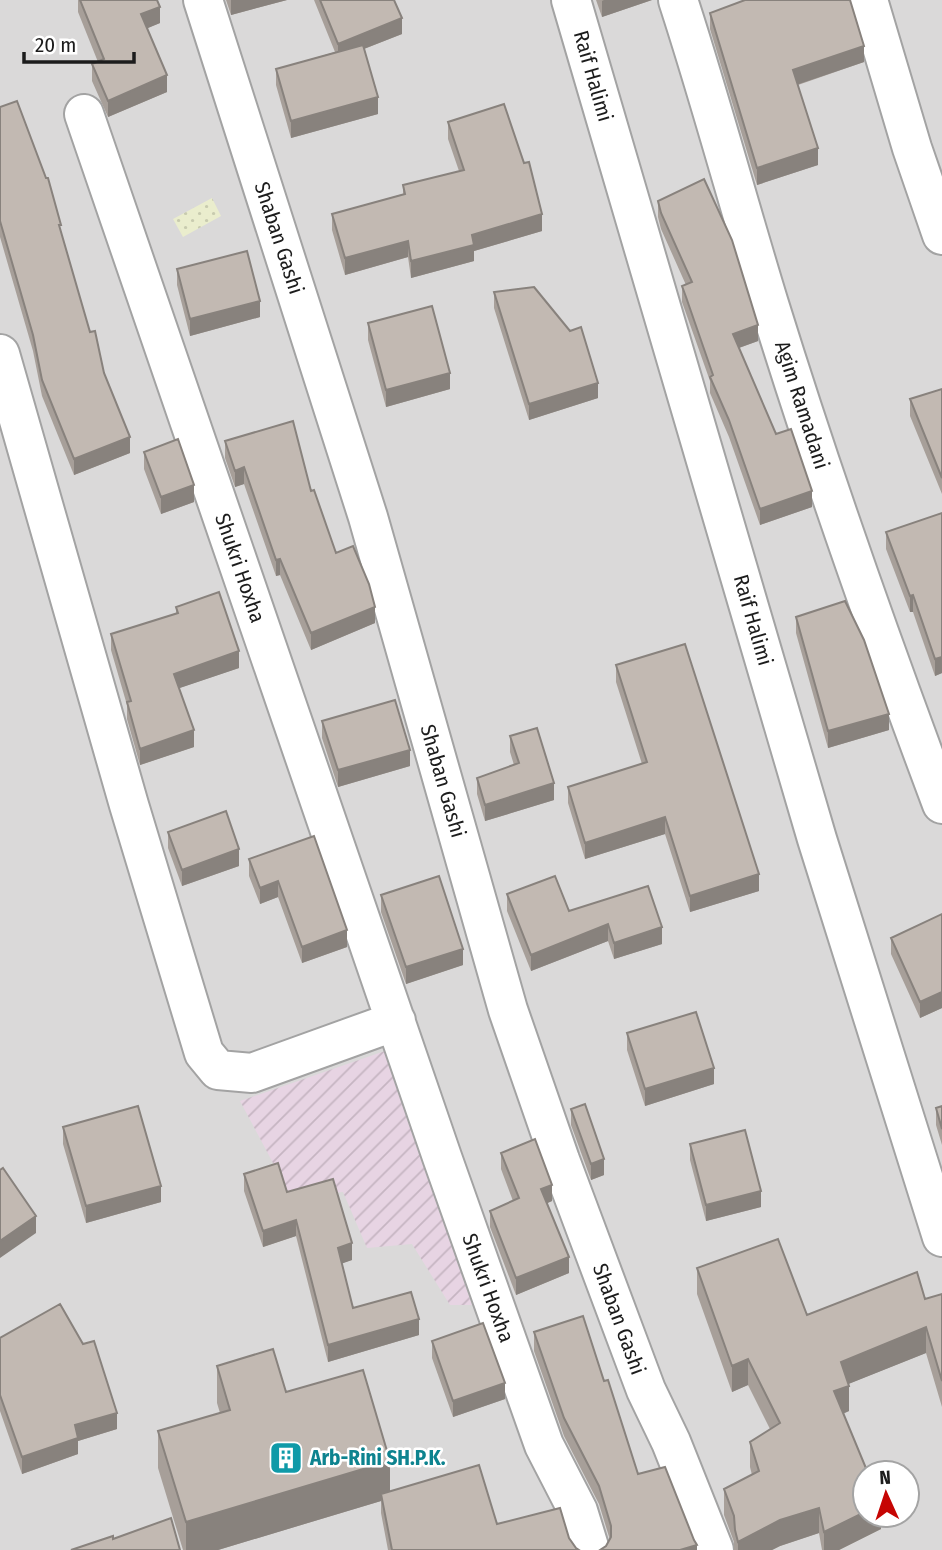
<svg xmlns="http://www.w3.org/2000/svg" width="942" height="1550" font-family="'Fira Sans Condensed',sans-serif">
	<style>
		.residential { fill: #dad9d9; fill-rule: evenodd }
		.industrial { fill: url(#industrial-furrows) }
		.farmland { fill: url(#farmland-dots) }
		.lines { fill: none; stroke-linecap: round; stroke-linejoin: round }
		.minor-casing { stroke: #a3a3a3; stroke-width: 42 }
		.minor { stroke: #fff; stroke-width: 38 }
		.wall { fill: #a79f99 }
		.shaded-wall { fill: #88827d }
		.building { fill: #c2b9b2; stroke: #88827d; stroke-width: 2 }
		.labels { text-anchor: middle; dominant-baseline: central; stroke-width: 5; stroke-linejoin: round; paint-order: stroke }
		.street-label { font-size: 21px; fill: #1c1c1c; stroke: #fff }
		.culture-label { font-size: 21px; font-weight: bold; fill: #0d838f; stroke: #fff; text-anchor: start }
	</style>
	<defs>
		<pattern id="industrial-furrows" width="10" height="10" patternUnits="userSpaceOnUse" patternTransform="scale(1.75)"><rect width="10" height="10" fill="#e7d4e3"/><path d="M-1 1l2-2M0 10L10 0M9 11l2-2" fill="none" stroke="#c6b5c2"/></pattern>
		<pattern id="farmland-dots" width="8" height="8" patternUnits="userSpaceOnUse" patternTransform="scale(1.75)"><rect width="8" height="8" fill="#eaedcd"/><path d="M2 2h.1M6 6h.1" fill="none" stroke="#c8cbaf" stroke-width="1.8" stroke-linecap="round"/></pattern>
	</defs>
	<rect width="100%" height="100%" fill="#eeeae2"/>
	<path class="residential" d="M 0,0 L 942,0 L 942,1550 L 0,1550 ZM 865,1473 L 907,1473 L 907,1515 L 865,1515 Z"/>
	<path class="industrial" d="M 385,1051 L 472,1305 L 450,1305 L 412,1244 L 367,1248 L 343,1192 L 291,1197 L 240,1101 Z"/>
	<path class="farmland" d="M 212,198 L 221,216 L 183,237 L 173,219 Z"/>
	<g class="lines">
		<defs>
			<path id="minor" d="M 203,0 L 368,517 L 508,1010 L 560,1160 L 646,1390 L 671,1442 L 714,1550
				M 571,0 L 817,839 L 942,1237
				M 678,0 C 711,101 738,203 769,304 C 821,472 880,639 942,804
				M 868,0 L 912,148 L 942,235
				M 84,114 L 442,1157 L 544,1445 L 578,1511 L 590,1550
				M 0,354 L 129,805 L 204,1053 L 218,1070 L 252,1073 L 396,1021"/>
		</defs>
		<use href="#minor" class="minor-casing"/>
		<use href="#minor" class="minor"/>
	</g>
	<path class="wall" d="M 78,0 L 157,0 L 160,23 L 147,28 L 167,92 L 108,117 L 92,81 L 92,64 L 98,62 L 78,12 Z
		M 226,0 L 287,0 L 231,15 Z
		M 314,0 L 394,0 L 402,34 L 364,49 L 378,114 L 291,138 L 276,85 L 276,69 L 335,52 Z
		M 596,0 L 652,0 L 602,17 Z
		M 710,13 L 864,62 L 798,85 L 818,165 L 757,185 L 710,29 Z
		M 0,107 L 61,231 L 90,332 L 130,453 L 74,475 L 42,396 L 33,351 L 0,237 Z
		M 448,122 L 542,231 L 474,251 L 474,261 L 411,278 L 408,257 L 345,275 L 332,230 L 332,214 L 403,194 L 403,185 L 459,171 L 448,139 Z
		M 658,201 L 758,341 L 739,348 L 776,434 L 812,507 L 760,525 L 729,437 L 710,393 L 710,381 L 682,302 L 682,286 L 686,285 L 661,229 L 658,217 Z
		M 177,269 L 260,317 L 190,336 L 177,285 Z
		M 494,292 L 598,398 L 529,420 L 494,308 Z
		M 368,323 L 450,389 L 386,407 L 368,340 Z
		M 942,389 L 942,494 L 910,416 L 910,399 Z
		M 225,441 L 311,491 L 336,553 L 375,623 L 311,650 L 280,575 L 276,576 L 244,484 L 235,487 L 225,458 Z
		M 144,452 L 194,502 L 161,514 L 144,469 Z
		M 942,513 L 942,673 L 935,676 L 913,612 L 910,612 L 886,549 L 886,532 Z
		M 176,607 L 239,668 L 179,688 L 194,747 L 140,765 L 127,719 L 127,705 L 111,650 L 111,634 L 176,614 Z
		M 796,617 L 889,730 L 828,748 L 796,633 Z
		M 616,665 L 759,891 L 690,912 L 665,834 L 585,859 L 568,803 L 568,787 L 642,764 L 616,682 Z
		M 322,721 L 410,766 L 338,787 L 322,738 Z
		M 510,736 L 554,800 L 485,821 L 477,794 L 477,778 L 514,765 L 510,752 Z
		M 168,832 L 239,866 L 182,886 L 168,848 Z
		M 249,859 L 347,930 L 347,947 L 302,963 L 278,897 L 260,904 L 249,876 Z
		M 507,894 L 569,911 L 662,944 L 614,959 L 608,941 L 531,971 L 507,911 Z
		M 381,895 L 463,965 L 406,984 L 381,912 Z
		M 942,914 L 942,1008 L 920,1018 L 891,954 L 891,938 Z
		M 627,1033 L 714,1084 L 645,1106 L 627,1050 Z
		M 942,1106 L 942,1145 L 936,1125 L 936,1108 Z
		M 571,1109 L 604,1175 L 591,1180 L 571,1125 Z
		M 63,1127 L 161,1202 L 86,1223 L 63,1144 Z
		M 690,1144 L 761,1207 L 706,1221 L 690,1160 Z
		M 501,1153 L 552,1201 L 547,1203 L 569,1273 L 516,1295 L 490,1227 L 490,1211 L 513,1201 L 501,1169 Z
		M 244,1174 L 287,1192 L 352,1260 L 342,1263 L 353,1308 L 419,1335 L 328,1362 L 296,1236 L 263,1247 L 244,1191 Z
		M 697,1268 L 807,1315 L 925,1299 L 942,1294 L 942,1407 L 926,1353 L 848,1384 L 849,1411 L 843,1414 L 881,1515 L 881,1529 L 839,1550 L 822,1550 L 819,1533 L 780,1546 L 772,1550 L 734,1550 L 734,1542 L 724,1515 L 724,1489 L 752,1475 L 750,1467 L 750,1442 L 770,1429 L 748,1385 L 732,1392 L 697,1294 Z
		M 534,1332 L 604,1381 L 638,1474 L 697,1550 L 606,1546 L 610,1540 L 599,1504 L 564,1436 L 534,1351 Z
		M 0,1338 L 117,1429 L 78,1441 L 78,1454 L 22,1474 L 0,1411 Z
		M 432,1341 L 505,1399 L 453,1417 L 432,1358 Z
		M 217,1366 L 286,1392 L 390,1491 L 497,1524 L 569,1538 L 576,1548 L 579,1550 L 388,1550 L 381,1513 L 381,1501 L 218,1550 L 183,1550 L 158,1468 L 158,1431 L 220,1413 L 217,1403 Z"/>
	<path class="shaded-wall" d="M 231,0 L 287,0 L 231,15 Z
		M 604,0 L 652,0 L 602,17 L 602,1 Z
		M 160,7 L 160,23 L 141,31 L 141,14 Z
		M 402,18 L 402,34 L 338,59 L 338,44 Z
		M 864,46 L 864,62 L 793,86 L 793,70 Z
		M 167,75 L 167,92 L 108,117 L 108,101 Z
		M 378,97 L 378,114 L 291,138 L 291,121 Z
		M 818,148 L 818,165 L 757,185 L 757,168 Z
		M 542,214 L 542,231 L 474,251 L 474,261 L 411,278 L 411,261 L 472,235 Z
		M 408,241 L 408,257 L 345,275 L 345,258 Z
		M 260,301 L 260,317 L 190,336 L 190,319 Z
		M 758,325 L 758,341 L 733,350 L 733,334 Z
		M 450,373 L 450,389 L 386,407 L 386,390 Z
		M 598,383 L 598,398 L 529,420 L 529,404 Z
		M 130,437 L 130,453 L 74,475 L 74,459 Z
		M 244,467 L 244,484 L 235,487 L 235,471 Z
		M 194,485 L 194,502 L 161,514 L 161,497 Z
		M 812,491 L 812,507 L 760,525 L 760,509 Z
		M 280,559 L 280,575 L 276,576 L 276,560 Z
		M 913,595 L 913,612 L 910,612 L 910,596 Z
		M 375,607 L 375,623 L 311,650 L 311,633 Z
		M 239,651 L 239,668 L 174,690 L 174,674 Z
		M 942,657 L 942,673 L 935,676 L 935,659 Z
		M 889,714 L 889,730 L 828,748 L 828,731 Z
		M 194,730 L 194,747 L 140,765 L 140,749 Z
		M 410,750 L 410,766 L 338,787 L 338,770 Z
		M 554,783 L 554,800 L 485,821 L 485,805 Z
		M 665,817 L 665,834 L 585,859 L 585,843 Z
		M 239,849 L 239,866 L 182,886 L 182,870 Z
		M 759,874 L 759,891 L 690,912 L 690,896 Z
		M 278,881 L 278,897 L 260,904 L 260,888 Z
		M 608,924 L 608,941 L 531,971 L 531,955 Z
		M 662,927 L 662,944 L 614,959 L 614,943 Z
		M 347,930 L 347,947 L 302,963 L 302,947 Z
		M 463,949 L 463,965 L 406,984 L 406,967 Z
		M 942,992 L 942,1008 L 920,1018 L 920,1002 Z
		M 714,1068 L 714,1084 L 645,1106 L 645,1089 Z
		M 604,1159 L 604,1175 L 591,1180 L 591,1164 Z
		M 552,1185 L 552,1201 L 541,1206 L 541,1189 Z
		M 161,1186 L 161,1202 L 86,1223 L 86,1206 Z
		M 761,1191 L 761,1207 L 706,1221 L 706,1205 Z
		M 36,1216 L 36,1233 L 0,1258 L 0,1241 Z
		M 296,1220 L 296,1236 L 263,1247 L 263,1231 Z
		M 352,1243 L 352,1260 L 338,1265 L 338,1248 Z
		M 569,1257 L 569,1273 L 516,1295 L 516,1278 Z
		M 419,1319 L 419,1335 L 328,1362 L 328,1345 Z
		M 926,1327 L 926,1353 L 841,1387 L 841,1362 Z
		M 748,1359 L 748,1385 L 732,1392 L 732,1366 Z
		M 505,1383 L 505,1399 L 453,1417 L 453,1401 Z
		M 849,1386 L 849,1411 L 834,1417 L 834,1391 Z
		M 117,1413 L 117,1429 L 78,1441 L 78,1454 L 22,1474 L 22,1457 L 75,1425 Z
		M 390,1461 L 390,1499 L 381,1494 L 381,1501 L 218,1550 L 186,1550 L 186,1522 Z
		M 819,1508 L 819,1533 L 780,1546 L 772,1550 L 738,1550 L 738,1542 L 780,1520 Z
		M 865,1512 L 865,1515 L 881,1515 L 881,1529 L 839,1550 L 824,1550 L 824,1532 Z
		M 697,1545 L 697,1550 L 680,1550 Z"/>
	<path class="building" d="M 80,0 L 157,0 L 160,7 L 141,14 L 167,75 L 108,101 L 92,64 L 104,59 Z
		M 320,0 L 394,0 L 402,18 L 338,44 Z
		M 745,0 L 850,0 L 864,46 L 793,70 L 818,148 L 757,168 L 710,13 Z
		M 363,45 L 378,97 L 291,121 L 276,69 Z
		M 17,101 L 46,178 L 48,178 L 61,225 L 59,225 L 90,332 L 95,331 L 104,373 L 130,437 L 74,459 L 42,380 L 33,335 L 0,221 L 0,107 Z
		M 504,104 L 524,163 L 529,162 L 542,214 L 472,235 L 474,245 L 411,261 L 408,241 L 345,258 L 332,214 L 405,194 L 403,185 L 464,170 L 448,122 Z
		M 704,179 L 732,240 L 758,325 L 733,334 L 776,434 L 791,429 L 812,491 L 760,509 L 729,420 L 710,377 L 713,375 L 686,297 L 682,286 L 692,282 L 661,213 L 658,201 Z
		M 247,251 L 260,301 L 190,319 L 177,269 Z
		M 534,287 L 570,331 L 581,327 L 598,383 L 529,404 L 494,292 Z
		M 432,306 L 450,373 L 386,390 L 368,323 Z
		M 942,389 L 942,478 L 910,399 Z
		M 293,421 L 311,491 L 314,490 L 336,553 L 353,546 L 369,584 L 375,607 L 311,633 L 280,559 L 276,560 L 244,467 L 235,471 L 225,441 Z
		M 178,439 L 194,485 L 161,497 L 144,452 Z
		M 942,513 L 942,657 L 935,659 L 913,595 L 910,596 L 886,532 Z
		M 219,592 L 239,651 L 174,674 L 194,730 L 140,749 L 127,702 L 131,701 L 111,634 L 178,613 L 176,607 Z
		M 845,601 L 864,640 L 889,714 L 828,731 L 796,617 Z
		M 685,644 L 759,874 L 690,896 L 665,817 L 585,843 L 568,787 L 647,762 L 616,665 Z
		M 395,700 L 410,750 L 338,770 L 322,721 Z
		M 537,728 L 554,783 L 485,805 L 477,778 L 519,763 L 510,736 Z
		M 226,811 L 239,849 L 182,870 L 168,832 Z
		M 314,836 L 347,930 L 302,947 L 278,881 L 260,888 L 249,859 Z
		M 439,876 L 463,949 L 406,967 L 381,895 Z
		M 555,876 L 569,911 L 648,886 L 662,927 L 614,943 L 608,924 L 531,955 L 507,894 Z
		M 942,914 L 942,992 L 920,1002 L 891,938 Z
		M 696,1012 L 714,1068 L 645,1089 L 627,1033 Z
		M 585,1104 L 604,1159 L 591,1164 L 571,1109 Z
		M 138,1106 L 161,1186 L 86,1206 L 63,1127 Z
		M 942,1106 L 942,1129 L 936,1108 Z
		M 745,1130 L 761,1191 L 706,1205 L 690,1144 Z
		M 535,1139 L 552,1185 L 541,1189 L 569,1257 L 516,1278 L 490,1211 L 519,1198 L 501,1153 Z
		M 278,1163 L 287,1192 L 333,1179 L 352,1243 L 338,1248 L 353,1308 L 411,1292 L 419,1319 L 328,1345 L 296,1220 L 263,1231 L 244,1174 Z
		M 3,1168 L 36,1216 L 0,1241 L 0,1170 Z
		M 778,1239 L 807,1315 L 917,1272 L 925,1299 L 942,1294 L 942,1381 L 926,1327 L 841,1362 L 849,1386 L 834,1391 L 868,1473 L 865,1473 L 865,1512 L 824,1532 L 819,1508 L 780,1520 L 738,1542 L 735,1530 L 734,1516 L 724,1489 L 759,1471 L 750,1442 L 780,1423 L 748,1359 L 732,1366 L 697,1268 Z
		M 60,1304 L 83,1344 L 94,1341 L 117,1413 L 75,1425 L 78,1438 L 22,1457 L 0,1395 L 0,1338 Z
		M 583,1316 L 604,1381 L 608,1380 L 638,1474 L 665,1467 L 694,1540 L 697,1545 L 680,1550 L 600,1550 L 606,1546 L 611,1537 L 611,1526 L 599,1486 L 564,1418 L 534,1332 Z
		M 483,1323 L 505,1383 L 453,1401 L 432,1341 Z
		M 273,1349 L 286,1392 L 363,1370 L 390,1461 L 186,1522 L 158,1431 L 230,1410 L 217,1366 Z
		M 479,1465 L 497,1524 L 560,1508 L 569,1538 L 576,1548 L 579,1550 L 392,1550 L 381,1494 Z
		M 171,1518 L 180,1550 L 71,1550 L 113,1536 L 113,1539 Z"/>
	<defs>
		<symbol id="building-square" viewBox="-11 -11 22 22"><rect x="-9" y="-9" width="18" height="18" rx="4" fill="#0f9aa8" stroke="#fff"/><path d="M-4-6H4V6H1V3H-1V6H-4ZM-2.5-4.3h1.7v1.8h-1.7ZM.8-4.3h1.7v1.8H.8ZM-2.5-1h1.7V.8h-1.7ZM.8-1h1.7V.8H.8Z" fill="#fff"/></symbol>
	</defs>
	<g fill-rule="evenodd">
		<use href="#building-square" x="267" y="1439" width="38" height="38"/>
	</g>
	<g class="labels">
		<g class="street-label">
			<text transform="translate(593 76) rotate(74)">Raif Halimi</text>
			<text transform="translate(279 238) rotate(72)">Shaban Gashi</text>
			<text transform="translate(802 405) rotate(72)">Agim Ramadani</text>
			<text transform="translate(240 568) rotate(71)">Shukri Hoxha</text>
			<text transform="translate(753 620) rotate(74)">Raif Halimi</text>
			<text transform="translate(443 781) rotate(74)">Shaban Gashi</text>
			<text transform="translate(488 1288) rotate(70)">Shukri Hoxha</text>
			<text transform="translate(619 1319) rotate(70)">Shaban Gashi</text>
		</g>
		<g class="culture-label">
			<text x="310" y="1458">Arb-Rini SH.P.K.</text>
		</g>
	</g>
	<g transform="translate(886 1494) rotate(357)"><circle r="33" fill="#ffffff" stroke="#a4a4a4" stroke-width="2"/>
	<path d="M0-5L12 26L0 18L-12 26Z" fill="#c60503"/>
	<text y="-10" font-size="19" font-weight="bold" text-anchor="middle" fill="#1c1c1c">N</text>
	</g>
	<path d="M24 52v10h110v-10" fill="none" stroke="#1c1c1c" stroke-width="3.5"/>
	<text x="35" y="52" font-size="21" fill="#1c1c1c" stroke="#ffffff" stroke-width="5" paint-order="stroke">20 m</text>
</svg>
